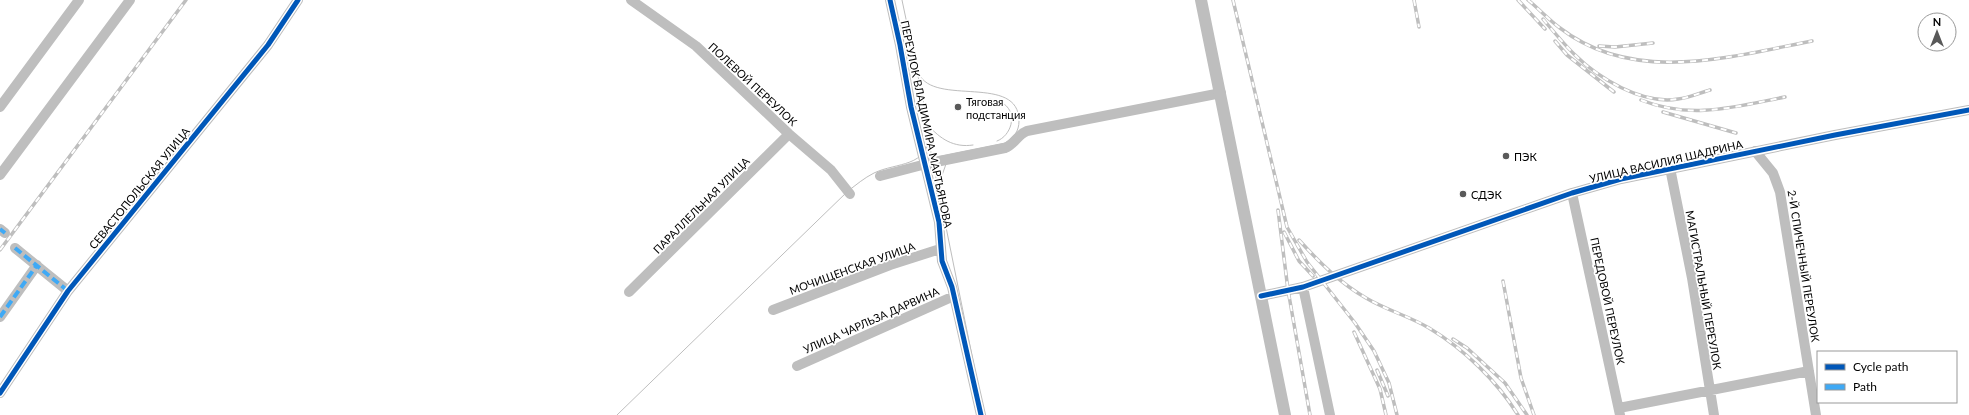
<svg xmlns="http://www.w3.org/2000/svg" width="1969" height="415" font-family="Lato,sans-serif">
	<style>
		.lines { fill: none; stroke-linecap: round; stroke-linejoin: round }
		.minor { stroke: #bebebe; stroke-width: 10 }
		.major { stroke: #bebebe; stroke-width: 12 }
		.tram { stroke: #bebebe; stroke-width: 1 }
		.rail-casing { stroke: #bebebe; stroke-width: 3.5 }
		.rail { stroke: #fff; stroke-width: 2; stroke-dasharray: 6; stroke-linecap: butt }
		.quiet { stroke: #3fa9f5; stroke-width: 4; stroke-dasharray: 8 4; stroke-linecap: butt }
		.cycleway-casing { stroke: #fff; stroke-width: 8 }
		.cycleway { stroke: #0057b8; stroke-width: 5 }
		.poi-dot { fill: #595959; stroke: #fff; stroke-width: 1.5 }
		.labels { text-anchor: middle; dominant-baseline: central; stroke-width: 3.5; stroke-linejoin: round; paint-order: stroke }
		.street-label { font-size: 11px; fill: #000; stroke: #fff }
		.poi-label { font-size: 11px; fill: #000; stroke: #fff; text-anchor: start }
	</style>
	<rect width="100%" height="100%" fill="#fff"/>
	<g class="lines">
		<path class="minor" d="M 631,0 L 696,46 L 789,134 L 831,170 L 850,194
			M 890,0 L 900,45 L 911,107 L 939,222 L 942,261 L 952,287 L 981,415
			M 0,107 L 79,0
			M 1755,151 L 1773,173 L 1780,192 L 1816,415
			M 1670,168 L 1692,278 L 1714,415
			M 0,175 L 130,0
			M 880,176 L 926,164 L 1005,148 C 1015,144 1017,135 1027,131 L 1221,93
			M 1572,193 L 1620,415
			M 0,229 L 5,233
			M 15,248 L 68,291
			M 1303,287 L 1330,415
			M 629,292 L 789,134
			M 1261,296 L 1303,287 L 1572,193 L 1621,179 L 1835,135 L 1969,110
			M 773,310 L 890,265 L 940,249
			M 0,317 L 37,265
			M 797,366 L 954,296
			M 0,393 L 68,291 L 268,45 L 298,0
			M 1619,408 L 1809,371"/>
		<path class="major" d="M 1201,0 L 1285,415"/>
		<path class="tram" d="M 919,74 C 934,107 1019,73 1019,121 C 1019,131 1014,138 1005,143 L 926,159
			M 989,99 C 994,100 1000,101 1004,104 C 1018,114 1011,136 997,141
			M 928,125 C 940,139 954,148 973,145
			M 929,143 L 984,415
			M 940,181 L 946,164 L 959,155
			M 617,415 L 848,191 C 856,185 864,178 874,173 C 897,162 928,168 930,133 L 902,0"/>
		<defs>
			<path id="rail" d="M 1233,0 L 1287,227 L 1307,262 L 1355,323 L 1374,351 L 1389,383 L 1397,415
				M 1414,0 L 1419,27
				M 1518,0 L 1545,29
				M 1528,0 C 1539,9 1549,20 1560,28 C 1634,85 1729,57 1812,41
				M 1543,19 C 1553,31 1563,43 1574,54 C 1598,78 1642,105 1678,99 C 1689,98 1699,93 1710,90
				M 1555,41 L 1567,55 L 1614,92
				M 1599,46 L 1615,47 L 1653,43
				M 1641,100 C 1691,120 1734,107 1785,97
				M 1663,112 L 1736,133
				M 1278,210 L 1288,290 L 1310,415
				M 1284,232 L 1299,261 L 1313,276
				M 1299,240 C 1319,262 1340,283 1366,298 C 1386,310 1409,316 1429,328 C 1464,349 1497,381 1518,415
				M 0,250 L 186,0
				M 1503,281 L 1521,378 L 1534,415
				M 1354,332 L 1380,389 L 1386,415
				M 1453,339 L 1467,348 L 1505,383 L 1527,415
				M 1377,370 L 1388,396"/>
		</defs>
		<use href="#rail" class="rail-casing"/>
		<use href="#rail" class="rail"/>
		<path class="quiet" d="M 0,229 L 5,233
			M 15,248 L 68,291
			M 0,317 L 37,265"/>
		<defs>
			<path id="cycleway" d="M 890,0 L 900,45 L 911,107 L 939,222 L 942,261 L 952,287 L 981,415
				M 1261,296 L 1303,287 L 1572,193 L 1621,179 L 1835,135 L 1969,110
				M 0,393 L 68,291 L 268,45 L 298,0"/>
		</defs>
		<use href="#cycleway" class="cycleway-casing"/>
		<use href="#cycleway" class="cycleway"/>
	</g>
	<g class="poi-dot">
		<circle cx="958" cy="107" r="4"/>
		<circle cx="1506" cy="156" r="4"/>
		<circle cx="1463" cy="194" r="4"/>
	</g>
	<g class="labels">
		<g class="street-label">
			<text transform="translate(753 84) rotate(43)">ПОЛЕВОЙ ПЕРЕУЛОК</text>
			<text transform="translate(927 124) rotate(78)">ПЕРЕУЛОК ВЛАДИМИРА МАРТЬЯНОВА</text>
			<text transform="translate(1666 161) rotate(-13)">УЛИЦА ВАСИЛИЯ ШАДРИНА</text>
			<text transform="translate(139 188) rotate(-51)">СЕВАСТОПОЛЬСКАЯ УЛИЦА</text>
			<text transform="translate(701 205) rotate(-45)">ПАРАЛЛЕЛЬНАЯ УЛИЦА</text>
			<text transform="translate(1804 266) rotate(81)">2-Й СПИЧЕЧНЫЙ ПЕРЕУЛОК</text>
			<text transform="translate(852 268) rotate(-20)">МОЧИЩЕНСКАЯ УЛИЦА</text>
			<text transform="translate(1704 290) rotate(80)">МАГИСТРАЛЬНЫЙ ПЕРЕУЛОК</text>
			<text transform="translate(1608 301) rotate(78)">ПЕРЕДОВОЙ ПЕРЕУЛОК</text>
			<text transform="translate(871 320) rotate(-24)">УЛИЦА ЧАРЛЬЗА ДАРВИНА</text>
		</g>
		<g class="poi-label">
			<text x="966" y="101">Тяговая<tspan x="966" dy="13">подстанция</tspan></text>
			<text x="1514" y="156">ПЭК</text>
			<text x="1471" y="194">СДЭК</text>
		</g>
	</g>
	<rect x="1817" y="351" width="140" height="52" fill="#ffffff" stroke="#999999"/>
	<rect x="1825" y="364" width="20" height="6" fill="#0057b8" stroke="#999999"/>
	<text x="1853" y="371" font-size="12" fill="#000000">Cycle path</text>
	<rect x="1825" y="384" width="20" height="6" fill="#3fa9f5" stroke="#999999"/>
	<text x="1853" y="391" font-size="12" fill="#000000">Path</text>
	<g transform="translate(1937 32)"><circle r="19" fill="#ffffff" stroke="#999999"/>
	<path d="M0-3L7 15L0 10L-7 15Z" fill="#595959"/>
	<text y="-6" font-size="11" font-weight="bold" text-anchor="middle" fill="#000000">N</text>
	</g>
</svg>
